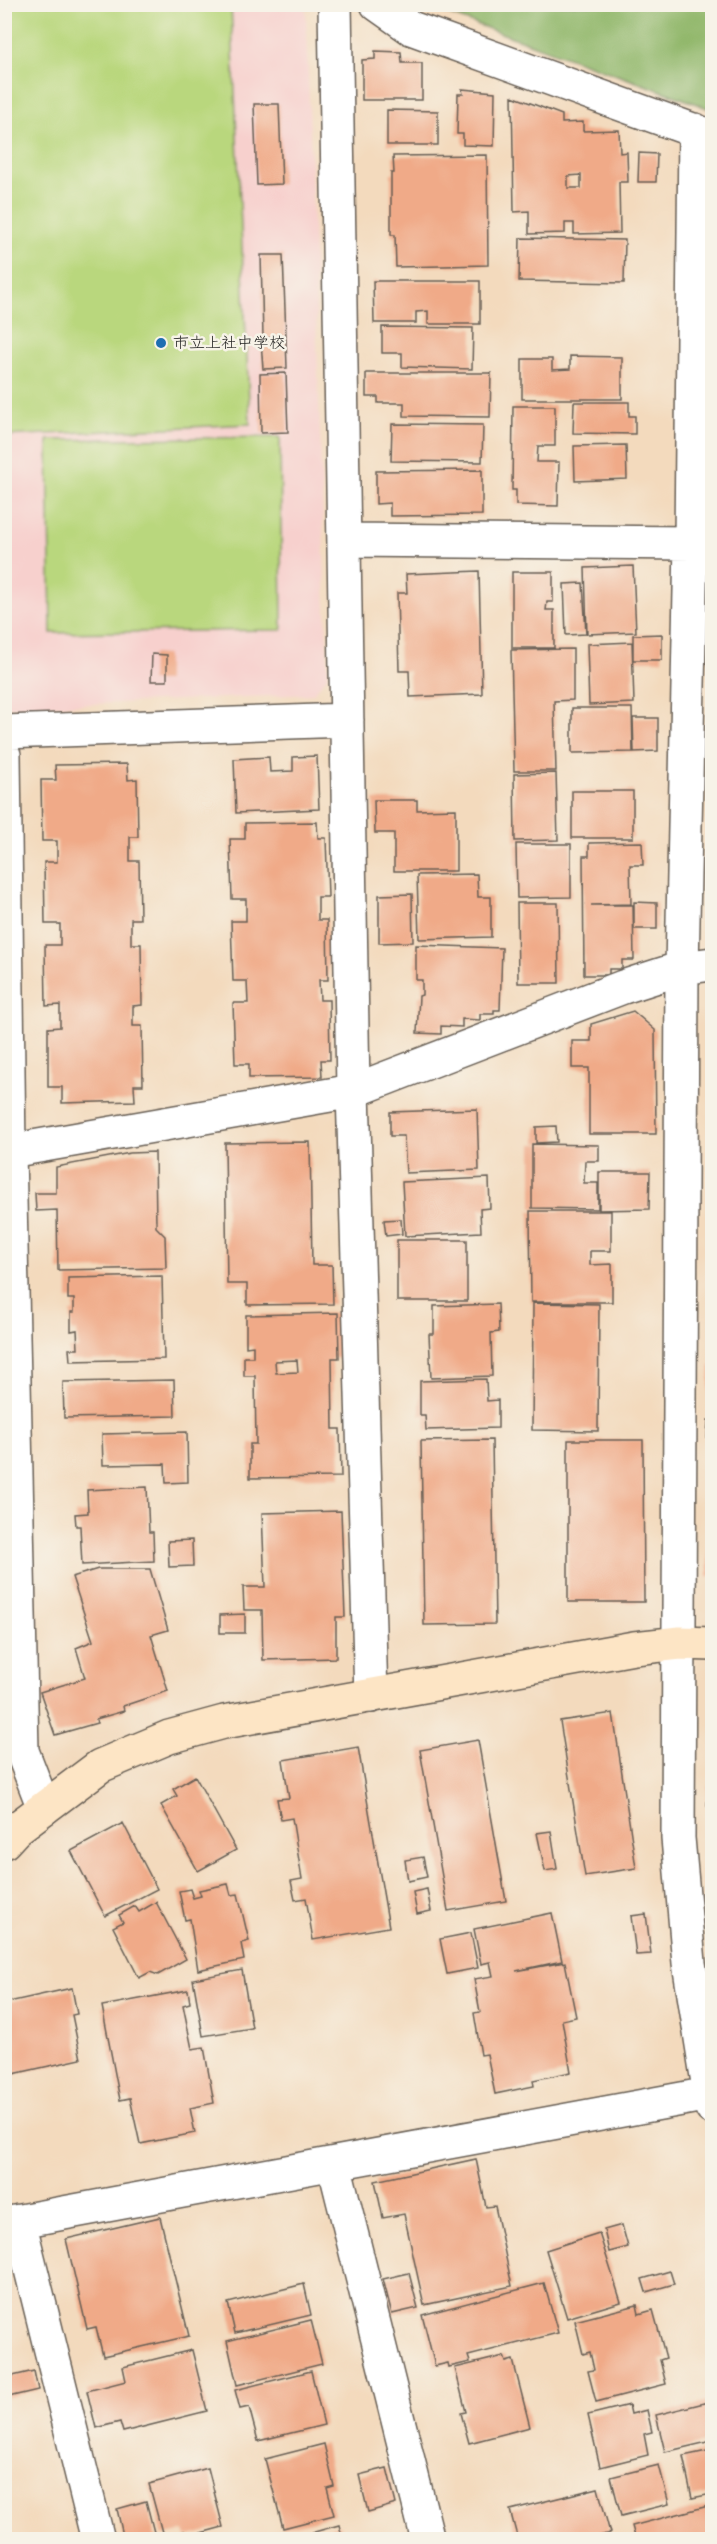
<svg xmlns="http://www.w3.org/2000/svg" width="717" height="2544" font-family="Pangolin,'Klee One',sans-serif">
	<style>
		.built { fill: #f7d0cd }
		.green { fill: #b9d77d; stroke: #6a7a4c; stroke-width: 1.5 }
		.forest { fill: #92b86c; stroke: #576a44; stroke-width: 1.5 }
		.building { fill: #f0aa88; fill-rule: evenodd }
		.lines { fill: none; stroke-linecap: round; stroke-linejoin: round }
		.street-casing { stroke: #675e54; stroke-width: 36 }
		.secondary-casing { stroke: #675e54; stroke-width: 36 }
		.street { stroke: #fff; stroke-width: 33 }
		.secondary { stroke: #fde5c5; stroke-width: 33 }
		.poi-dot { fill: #1f6fb2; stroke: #f7f3e8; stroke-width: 2 }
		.labels { text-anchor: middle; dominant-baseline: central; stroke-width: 5; stroke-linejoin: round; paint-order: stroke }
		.poi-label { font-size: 16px; fill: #1c1c1c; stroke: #f7f3e8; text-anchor: start }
	</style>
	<rect width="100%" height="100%" fill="#f7f3e8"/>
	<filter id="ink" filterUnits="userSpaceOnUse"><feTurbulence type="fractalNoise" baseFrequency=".0167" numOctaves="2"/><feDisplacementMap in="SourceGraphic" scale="12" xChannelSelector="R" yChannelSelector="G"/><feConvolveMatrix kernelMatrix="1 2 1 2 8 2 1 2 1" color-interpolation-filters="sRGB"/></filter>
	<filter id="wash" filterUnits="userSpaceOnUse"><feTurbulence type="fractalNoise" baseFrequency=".008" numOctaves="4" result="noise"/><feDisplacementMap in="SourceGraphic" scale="24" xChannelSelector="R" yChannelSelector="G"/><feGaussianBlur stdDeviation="1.35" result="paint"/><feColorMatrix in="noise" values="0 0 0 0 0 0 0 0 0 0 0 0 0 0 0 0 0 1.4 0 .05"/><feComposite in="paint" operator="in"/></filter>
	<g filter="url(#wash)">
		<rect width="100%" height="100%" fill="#f3dabd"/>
		<path class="built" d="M 4,5 L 304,5 L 306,11 L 328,675 L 313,694 L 5,708 Z"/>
		<path class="green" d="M 5,4 L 231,5 L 250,424 L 5,436 Z
			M 280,437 L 282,630 L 51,633 L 48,440 Z"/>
		<path class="forest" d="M 423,5 L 712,5 L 712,110 L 692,102 Z"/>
		<g id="blocks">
			<path class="building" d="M 375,51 L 401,52 L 402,63 L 422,63 L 422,100 L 362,100 L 362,60 L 375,59 Z
				M 462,89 L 495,92 L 494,146 L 463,145 L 463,134 L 457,134 L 458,94 L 463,94 Z
				M 512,96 L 562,115 L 562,123 L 583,122 L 583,131 L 619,130 L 620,153 L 627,152 L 628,182 L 619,182 L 620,233 L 574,234 L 574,223 L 565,223 L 565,233 L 529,234 L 529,211 L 514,212 ZM 581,175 L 581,188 L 568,188 L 568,176 Z
				M 254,104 L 279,104 L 282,184 L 257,185 Z
				M 387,110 L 438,111 L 438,145 L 387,145 Z
				M 639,153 L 657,154 L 656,182 L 638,182 Z
				M 487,155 L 488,265 L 396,267 L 395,235 L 391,235 L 391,173 L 394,173 L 393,156 Z
				M 520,238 L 625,240 L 624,283 L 519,281 Z
				M 261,255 L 283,255 L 286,337 L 263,338 Z
				M 373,281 L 480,281 L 480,324 L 428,324 L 428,311 L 416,312 L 416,323 L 374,323 Z
				M 382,327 L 473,328 L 472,369 L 402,367 L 402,353 L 382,353 Z
				M 286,339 L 287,368 L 263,369 L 261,341 Z
				M 570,356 L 622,357 L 622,399 L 522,399 L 522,359 L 552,359 L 552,370 L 570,369 Z
				M 286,373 L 288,432 L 261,433 L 260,374 Z
				M 366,373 L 491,373 L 490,417 L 404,416 L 404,403 L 378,403 L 378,397 L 366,397 Z
				M 574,402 L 629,402 L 629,416 L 635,416 L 635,434 L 573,433 Z
				M 513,406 L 555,406 L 555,446 L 538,446 L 537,462 L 559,462 L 558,506 L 516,505 L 516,490 L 512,490 Z
				M 392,424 L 483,425 L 482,462 L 391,461 Z
				M 626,445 L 627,479 L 575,481 L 574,446 Z
				M 482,470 L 482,515 L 390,516 L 390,503 L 376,504 L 376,471 Z
				M 633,566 L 636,632 L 587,634 L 585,568 Z
				M 479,571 L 482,694 L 410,697 L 409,671 L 399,671 L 397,593 L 407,593 L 406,574 Z
				M 512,572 L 553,572 L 553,602 L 547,602 L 546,610 L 554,610 L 554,648 L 512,648 Z
				M 583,583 L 586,634 L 566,635 L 564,584 Z
				M 662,634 L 662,660 L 633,660 L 633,635 Z
				M 632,642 L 634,703 L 589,705 L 587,644 Z
				M 573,649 L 573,700 L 554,701 L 556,771 L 514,771 L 511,650 Z
				M 152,654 L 167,655 L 167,681 L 151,681 Z
				M 572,708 L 632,708 L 633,752 L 572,753 Z
				M 633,718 L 658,718 L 658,751 L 634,752 Z
				M 317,756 L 319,809 L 236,813 L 234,759 L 269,757 L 270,772 L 293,771 L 293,757 Z
				M 127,764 L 128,780 L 137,779 L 138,837 L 130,837 L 130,861 L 139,861 L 140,919 L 131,919 L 131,944 L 141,944 L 142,1005 L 133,1006 L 133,1026 L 142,1026 L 143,1085 L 134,1085 L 135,1101 L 62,1103 L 62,1087 L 48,1087 L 48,1028 L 60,1027 L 60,1005 L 46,1006 L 45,945 L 60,945 L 60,924 L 45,924 L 44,862 L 57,862 L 57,841 L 42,841 L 41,780 L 56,780 L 55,765 Z
				M 556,773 L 558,840 L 515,841 L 514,774 Z
				M 572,791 L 633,791 L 633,838 L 572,838 Z
				M 374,800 L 417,800 L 417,810 L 456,809 L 456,871 L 394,871 L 394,833 L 375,833 Z
				M 317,822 L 318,838 L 326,838 L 328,897 L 318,897 L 318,920 L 327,920 L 328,980 L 319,980 L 320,1000 L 329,1000 L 330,1060 L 321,1060 L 322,1077 L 249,1078 L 249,1064 L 235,1064 L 233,1003 L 248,1003 L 247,981 L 233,981 L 231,921 L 246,921 L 246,899 L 232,899 L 230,839 L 245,839 L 245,823 Z
				M 642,842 L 643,865 L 630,865 L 631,904 L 591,905 L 633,905 L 634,960 L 622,960 L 622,969 L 609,969 L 609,975 L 584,975 L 583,856 L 589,856 L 589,843 Z
				M 516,844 L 571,844 L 571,897 L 517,898 Z
				M 477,874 L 478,897 L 491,897 L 491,937 L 419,939 L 417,875 Z
				M 412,894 L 413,942 L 379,943 L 379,895 Z
				M 634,902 L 657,903 L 657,929 L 634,929 Z
				M 517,903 L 558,903 L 559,983 L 518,983 Z
				M 416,945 L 502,948 L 500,1010 L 494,1010 L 494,1014 L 480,1014 L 480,1020 L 462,1019 L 462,1027 L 441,1026 L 441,1034 L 417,1033 L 419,996 L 422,995 L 422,980 L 416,980 Z
				M 633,1011 L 655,1030 L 656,1134 L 589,1134 L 589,1068 L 572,1068 L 572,1041 L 591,1041 L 591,1024 Z
				M 477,1109 L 479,1170 L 406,1173 L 404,1136 L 390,1136 L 390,1112 Z
				M 556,1126 L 557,1142 L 536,1143 L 536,1127 Z
				M 310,1142 L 312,1265 L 332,1265 L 333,1304 L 247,1305 L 247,1284 L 227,1284 L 225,1143 Z
				M 532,1144 L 599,1145 L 599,1161 L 585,1161 L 584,1183 L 598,1183 L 598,1209 L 532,1208 Z
				M 155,1152 L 156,1227 L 165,1236 L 166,1268 L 58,1270 L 57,1210 L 36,1211 L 35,1193 L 56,1193 L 56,1167 L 130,1153 Z
				M 599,1172 L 650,1172 L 649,1209 L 599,1210 Z
				M 489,1178 L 490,1208 L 480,1209 L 481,1232 L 405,1236 L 402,1182 Z
				M 530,1211 L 611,1211 L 611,1251 L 590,1251 L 590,1265 L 612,1264 L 612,1302 L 531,1302 Z
				M 401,1219 L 402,1234 L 386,1236 L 384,1220 Z
				M 397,1240 L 467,1240 L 467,1301 L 397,1301 Z
				M 710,1259 L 712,1259 L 712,1278 L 710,1278 Z
				M 162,1276 L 164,1359 L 70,1361 L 69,1349 L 78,1349 L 77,1330 L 71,1331 L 71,1312 L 74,1312 L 74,1299 L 68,1299 L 68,1278 Z
				M 533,1303 L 599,1304 L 598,1431 L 532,1430 Z
				M 498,1304 L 499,1332 L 491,1333 L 492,1376 L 431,1378 L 429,1334 L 434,1334 L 434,1306 Z
				M 338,1313 L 339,1358 L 332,1358 L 333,1429 L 340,1429 L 341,1477 L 250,1478 L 250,1444 L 256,1444 L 255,1376 L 244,1376 L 244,1357 L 253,1357 L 253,1346 L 246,1347 L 246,1315 ZM 297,1360 L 298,1372 L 276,1373 L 275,1361 Z
				M 710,1366 L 712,1366 L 712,1398 L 709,1398 Z
				M 486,1379 L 487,1401 L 498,1400 L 498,1428 L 426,1430 L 425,1415 L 420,1415 L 420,1381 Z
				M 174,1380 L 175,1416 L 64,1418 L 63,1382 Z
				M 708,1420 L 712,1420 L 712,1439 L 707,1439 Z
				M 187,1432 L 188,1482 L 166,1483 L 165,1464 L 103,1465 L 102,1434 Z
				M 492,1440 L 495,1624 L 424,1625 L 421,1441 Z
				M 568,1440 L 643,1440 L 644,1602 L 568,1602 Z
				M 147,1487 L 149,1532 L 153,1532 L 154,1561 L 82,1565 L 80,1526 L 76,1526 L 75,1514 L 88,1513 L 87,1490 Z
				M 341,1511 L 345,1617 L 336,1617 L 336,1658 L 263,1660 L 262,1610 L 244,1610 L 243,1587 L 265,1587 L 262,1513 Z
				M 708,1535 L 712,1535 L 712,1576 L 708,1576 Z
				M 192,1540 L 193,1566 L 169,1567 L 168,1541 Z
				M 98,1569 L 150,1569 L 168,1630 L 151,1635 L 168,1691 L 123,1706 L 124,1711 L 96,1719 L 97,1723 L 55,1735 L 40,1692 L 85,1678 L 76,1648 L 93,1641 L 72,1577 Z
				M 245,1614 L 245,1633 L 220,1633 L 220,1615 Z
				M 613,1713 L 636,1868 L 585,1876 L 560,1721 Z
				M 478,1740 L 506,1901 L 448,1911 L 420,1750 Z
				M 358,1747 L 389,1927 L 313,1940 L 306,1898 L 295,1900 L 291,1881 L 302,1879 L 292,1818 L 281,1820 L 277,1799 L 289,1798 L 283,1760 Z
				M 195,1776 L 236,1850 L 198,1871 L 161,1805 L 177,1796 L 173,1789 Z
				M 708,1785 L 712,1785 L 712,1806 L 707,1806 Z
				M 123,1823 L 157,1889 L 105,1916 L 71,1851 Z
				M 551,1831 L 557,1869 L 545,1871 L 537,1833 Z
				M 423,1857 L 427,1877 L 408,1881 L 405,1860 Z
				M 228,1884 L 231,1895 L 238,1894 L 249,1941 L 241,1943 L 244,1960 L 198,1970 L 190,1919 L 185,1920 L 179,1891 L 190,1889 L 193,1898 L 201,1896 L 199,1890 Z
				M 427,1889 L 431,1911 L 417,1914 L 413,1892 Z
				M 156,1902 L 186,1959 L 158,1975 L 150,1972 L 139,1978 L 113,1927 L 123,1922 L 119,1915 L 135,1906 L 139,1912 Z
				M 552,1913 L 562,1961 L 516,1971 L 565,1962 L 576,2017 L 562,2020 L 571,2072 L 533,2080 L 534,2086 L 495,2094 L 487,2054 L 481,2055 L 474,2013 L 480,2012 L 474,1979 L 493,1976 L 490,1962 L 481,1964 L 474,1929 Z
				M 646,1914 L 651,1954 L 636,1955 L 631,1916 Z
				M 471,1933 L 478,1968 L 447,1974 L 440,1939 Z
				M 242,1970 L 252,2028 L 203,2036 L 193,1979 Z
				M 72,1988 L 77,2014 L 72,2015 L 81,2059 L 4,2076 L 4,2003 Z
				M 188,1990 L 190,2003 L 183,2005 L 192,2049 L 204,2047 L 214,2103 L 190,2108 L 195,2133 L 140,2144 L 130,2098 L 120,2100 L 102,2006 Z
				M 476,2159 L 486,2207 L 495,2206 L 512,2286 L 424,2305 L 404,2214 L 383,2218 L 375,2181 Z
				M 160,2217 L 189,2336 L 103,2356 L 96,2327 L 87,2329 L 66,2239 Z
				M 622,2225 L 628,2247 L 609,2252 L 604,2230 Z
				M 599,2233 L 621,2302 L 567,2318 L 546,2250 Z
				M 670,2271 L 674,2284 L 646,2292 L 642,2279 Z
				M 409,2273 L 418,2308 L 392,2314 L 383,2279 Z
				M 544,2283 L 558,2333 L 468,2356 L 470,2362 L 449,2367 L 448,2363 L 435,2366 L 422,2315 Z
				M 304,2284 L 311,2315 L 235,2333 L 228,2303 Z
				M 637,2305 L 639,2314 L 653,2310 L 666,2358 L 660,2360 L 666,2384 L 596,2402 L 588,2371 L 594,2370 L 590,2352 L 583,2354 L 575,2321 Z
				M 311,2320 L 322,2364 L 237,2385 L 227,2341 Z
				M 192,2350 L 207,2411 L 123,2432 L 120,2422 L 96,2428 L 87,2391 L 126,2381 L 123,2367 Z
				M 504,2356 L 506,2362 L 513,2360 L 530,2427 L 469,2443 L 461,2413 L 466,2412 L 455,2368 Z
				M 34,2371 L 38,2390 L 4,2398 L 4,2378 Z
				M 311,2371 L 324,2425 L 258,2441 L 249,2407 L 240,2409 L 235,2390 Z
				M 712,2401 L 712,2441 L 665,2452 L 656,2415 Z
				M 629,2405 L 631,2414 L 647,2410 L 652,2432 L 644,2434 L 648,2455 L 600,2467 L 588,2415 Z
				M 324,2444 L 334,2486 L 327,2488 L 334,2515 L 283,2528 L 265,2459 Z
				M 712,2450 L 712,2494 L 692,2498 L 683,2456 Z
				M 659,2465 L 669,2504 L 621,2516 L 611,2477 Z
				M 208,2468 L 223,2527 L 186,2537 L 184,2531 L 163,2536 L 149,2484 Z
				M 387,2468 L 396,2504 L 368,2512 L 359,2475 Z
				M 598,2488 L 610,2533 L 584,2540 L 518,2540 L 510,2510 Z
				M 146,2501 L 156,2540 L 124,2540 L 117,2509 Z
				M 712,2505 L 712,2540 L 636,2540 L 632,2526 Z
				M 339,2525 L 343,2540 L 290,2540 L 290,2539 Z
				M 259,2534 L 260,2540 L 241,2540 L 241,2539 Z"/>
		</g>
	</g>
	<g filter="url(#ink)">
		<use href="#blocks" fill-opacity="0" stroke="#675e54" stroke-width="1.5"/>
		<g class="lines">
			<defs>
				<path id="street" d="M 335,4 L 353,1091 L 371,1696
					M 377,4 L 411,28 L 712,137
					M 695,130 L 691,543 L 682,968 L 678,1838 L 689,1963 L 712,2108
					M 345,540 L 691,543
					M 4,732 L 347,720
					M 4,755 L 9,1152 L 22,1751 L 44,1808
					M 4,1152 L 353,1091 L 623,987 L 682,968 L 712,964
					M 334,2164 L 428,2540
					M 19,2221 L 98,2540
					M 4,2224 L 709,2094"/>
				<path id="secondary" d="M 4,1842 L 16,1829 L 100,1766 L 169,1737 L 224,1722 L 634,1648 L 680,1643 L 712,1644"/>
			</defs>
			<use href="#street" class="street-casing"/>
			<use href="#secondary" class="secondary-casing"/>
			<use href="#street" class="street"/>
			<use href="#secondary" class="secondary"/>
		</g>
	</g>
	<circle class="poi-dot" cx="161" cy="343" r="6"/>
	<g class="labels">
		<g class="poi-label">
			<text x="173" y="343">市立上社中学校</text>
		</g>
	</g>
	<rect width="717" height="2544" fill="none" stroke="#f7f3e8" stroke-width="24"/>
</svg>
